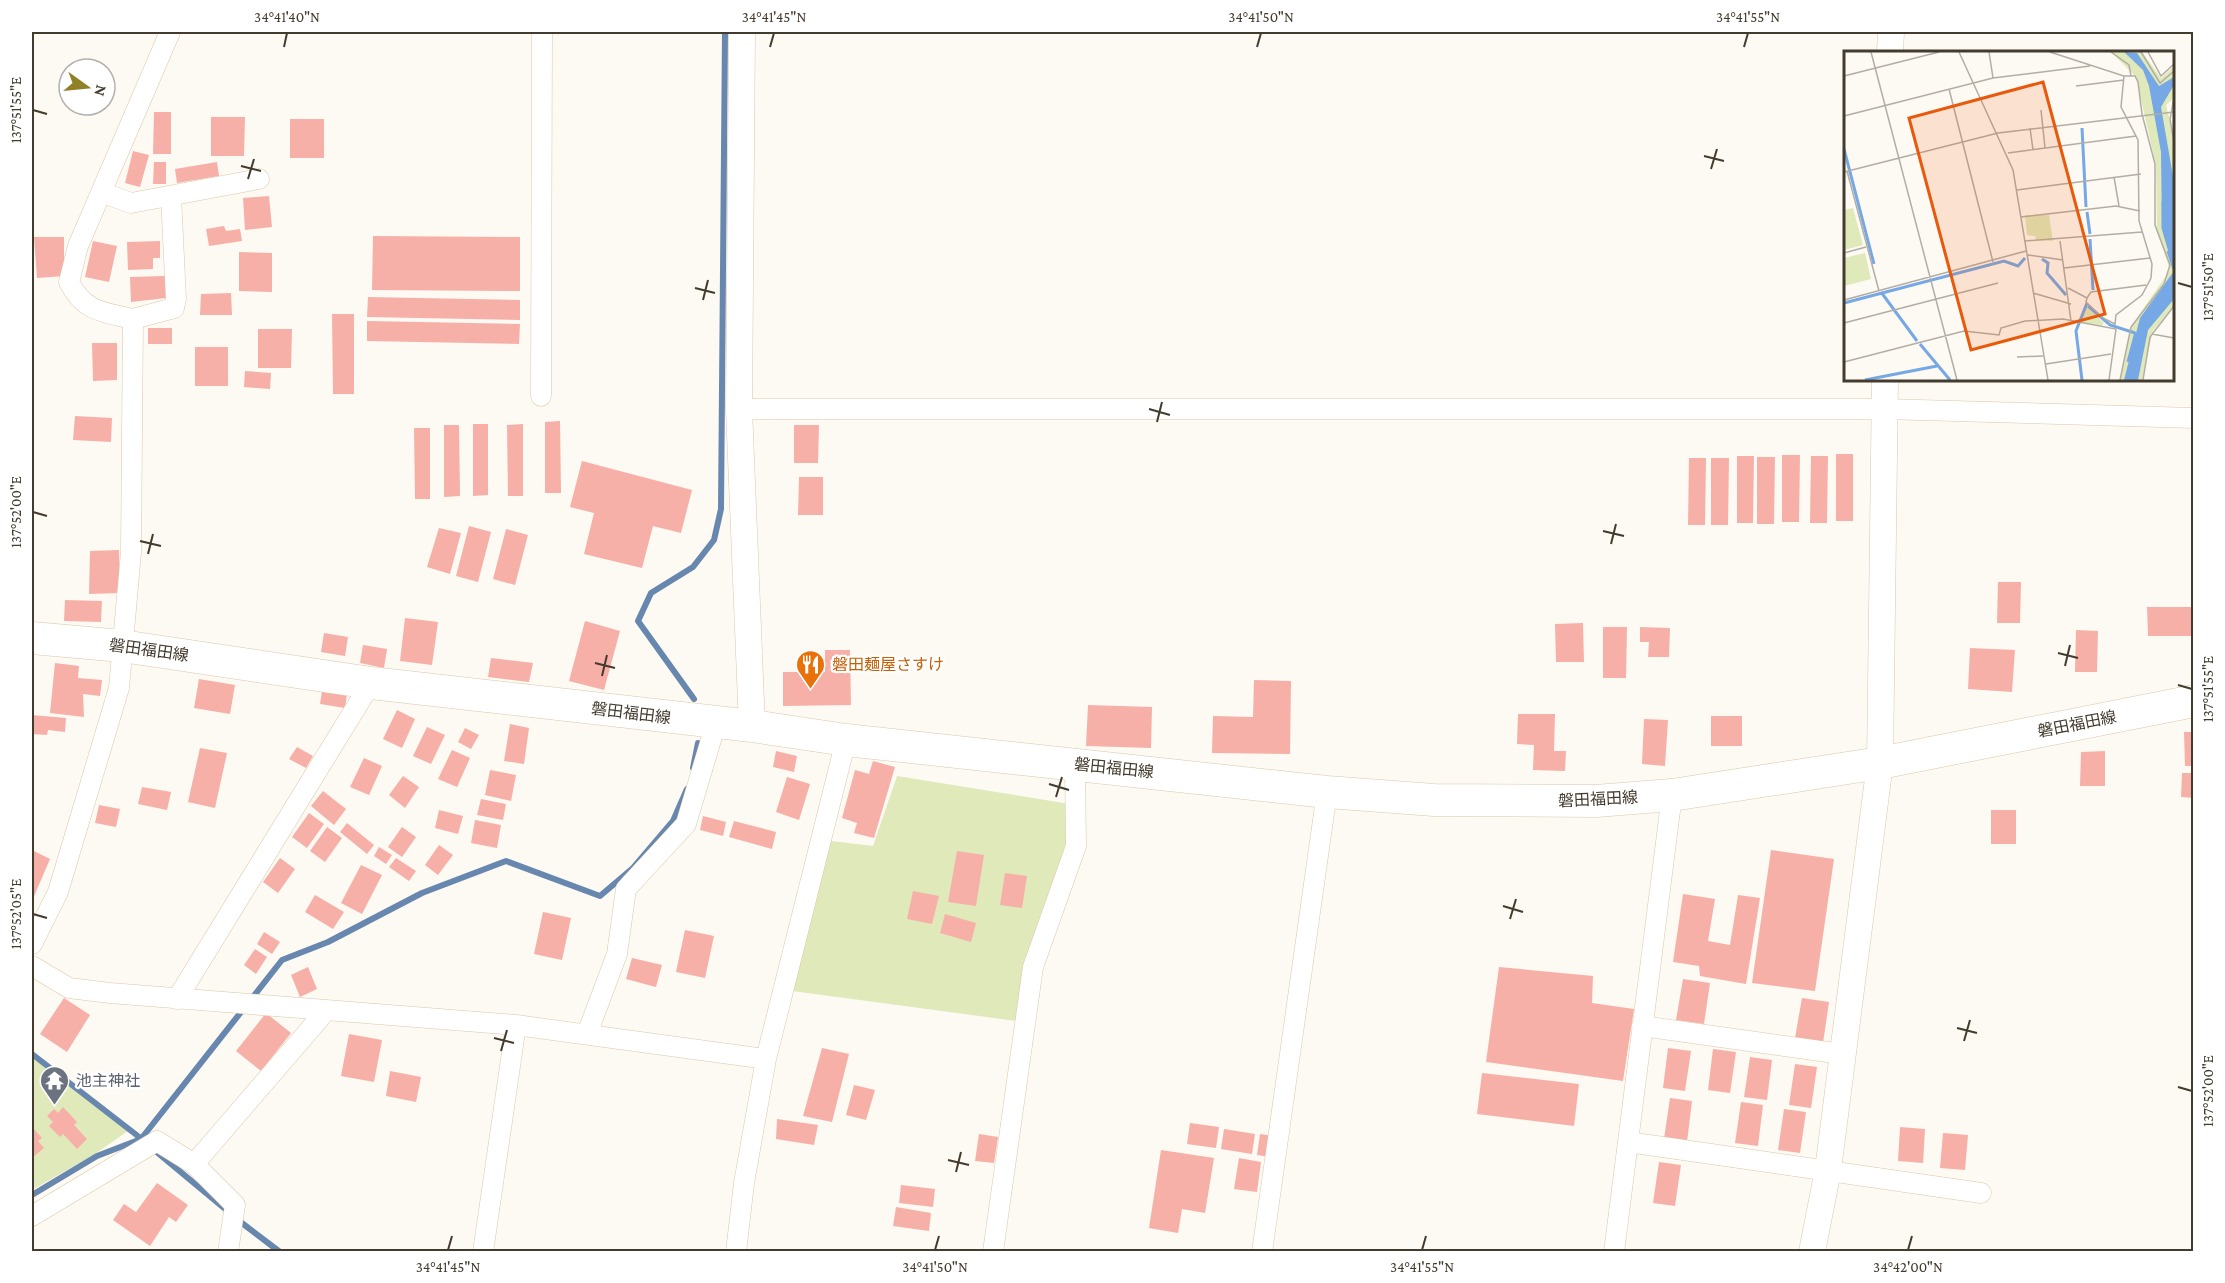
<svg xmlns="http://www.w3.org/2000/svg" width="2225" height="1283" font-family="'Crimson Pro','Noto Sans JP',serif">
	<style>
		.green { fill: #e0e9ba }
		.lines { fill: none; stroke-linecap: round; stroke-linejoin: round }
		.stream { stroke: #6787af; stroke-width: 6 }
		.building { fill: #f7b0a7 }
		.minor-casing { stroke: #dbc8a7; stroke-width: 21 }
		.tertiary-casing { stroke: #dbc8a7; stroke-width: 27 }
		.primary-casing { stroke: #dbc8a7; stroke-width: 33 }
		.minor { stroke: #fff; stroke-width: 20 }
		.tertiary { stroke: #fff; stroke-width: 26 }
		.primary { stroke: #fff; stroke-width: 32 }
		.ticks { fill: none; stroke: #433b2e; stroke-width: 2 }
		.labels { text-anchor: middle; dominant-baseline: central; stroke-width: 4.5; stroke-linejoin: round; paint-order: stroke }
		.street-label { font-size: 16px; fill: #433b2e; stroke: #fff }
		.food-label { font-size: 16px; fill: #c56008; stroke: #fff; text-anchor: start }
		.worship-label { font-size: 16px; fill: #5b616d; stroke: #fff; text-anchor: start }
		.inset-river { fill: none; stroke: #76a8e6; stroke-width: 3 }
		.inset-road { fill: none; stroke: #b3ada4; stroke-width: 1.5 }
		.view { fill: #e8590c; fill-opacity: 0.15; stroke: #e8590c; stroke-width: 3 }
		.inset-edge { fill: none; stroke: #433b2e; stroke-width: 3 }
		.neatline { fill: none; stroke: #433b2e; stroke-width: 2 }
		.ticks-label { font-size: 15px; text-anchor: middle; fill: #433b2e }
	</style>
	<rect width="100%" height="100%" fill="#fdf9f3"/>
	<path class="green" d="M 897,776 L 1076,805 L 1024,1022 L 785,990 L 831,841 L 873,846 Z
		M 32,1058 L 132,1128 L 95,1154 L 32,1190 Z"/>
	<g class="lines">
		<path class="stream" d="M 694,699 L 638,621 L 651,593 L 693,567 L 714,540 L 721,509 L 725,32
			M 693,768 L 698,743
			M 32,1054 L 143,1140
			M 153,1149 L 230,1213
			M 32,1195 L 97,1156 L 141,1139 L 282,960 L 328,942 L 422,893 L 506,861 L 600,896 L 633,868 L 673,821 L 687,789
			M 238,1220 L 280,1252"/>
	</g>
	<path class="building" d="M 154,112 L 171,112 L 171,154 L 153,154 Z
		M 211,117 L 245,117 L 244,156 L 211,156 Z
		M 290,119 L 324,119 L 324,158 L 290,158 Z
		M 133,151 L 149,155 L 140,187 L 125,183 Z
		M 154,162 L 166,162 L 166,184 L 153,184 Z
		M 217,162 L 219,176 L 177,183 L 175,169 Z
		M 269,196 L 272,227 L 245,230 L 243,198 Z
		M 224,226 L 226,231 L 240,229 L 242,241 L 209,246 L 206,229 Z
		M 373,236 L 520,237 L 520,291 L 372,290 Z
		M 34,237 L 64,237 L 64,276 L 37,278 Z
		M 93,241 L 117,246 L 109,282 L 85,277 Z
		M 160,241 L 160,258 L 153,258 L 153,269 L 128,270 L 127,242 Z
		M 239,252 L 272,253 L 272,292 L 239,291 Z
		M 165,276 L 166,298 L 131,302 L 130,277 Z
		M 231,293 L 232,315 L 200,315 L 201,294 Z
		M 368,297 L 520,300 L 520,320 L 367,317 Z
		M 332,314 L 354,314 L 354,394 L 333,394 Z
		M 367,321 L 520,324 L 519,344 L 367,341 Z
		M 148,328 L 172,328 L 172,344 L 148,344 Z
		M 258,329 L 292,329 L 291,368 L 258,368 Z
		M 92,343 L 117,343 L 117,380 L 93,381 Z
		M 195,347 L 228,347 L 228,386 L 195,386 Z
		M 245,371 L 271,373 L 270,389 L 244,387 Z
		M 75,416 L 112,418 L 111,442 L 73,440 Z
		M 560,421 L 561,493 L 545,493 L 545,422 Z
		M 473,424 L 488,424 L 488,495 L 473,496 Z
		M 523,424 L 523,496 L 508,496 L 507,425 Z
		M 444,425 L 459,425 L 460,496 L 444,497 Z
		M 794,425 L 819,425 L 818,463 L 794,463 Z
		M 414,428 L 430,428 L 430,499 L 415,499 Z
		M 1836,454 L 1853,454 L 1853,521 L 1836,521 Z
		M 1782,455 L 1800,455 L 1799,522 L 1782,522 Z
		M 1737,456 L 1754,456 L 1753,523 L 1737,523 Z
		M 1811,456 L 1828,456 L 1827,523 L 1810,523 Z
		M 1757,457 L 1775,457 L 1774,524 L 1757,524 Z
		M 1689,458 L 1706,458 L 1705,525 L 1688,525 Z
		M 1711,458 L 1729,458 L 1728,525 L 1711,525 Z
		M 582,461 L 692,490 L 681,533 L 653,526 L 642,568 L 584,554 L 594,513 L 570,507 Z
		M 799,477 L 823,477 L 823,515 L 798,515 Z
		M 469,526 L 491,532 L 478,582 L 456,576 Z
		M 439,528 L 461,533 L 450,574 L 427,567 Z
		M 506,529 L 528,535 L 515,585 L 493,579 Z
		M 119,550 L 120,593 L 89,594 L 90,551 Z
		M 1998,582 L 2021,582 L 2020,623 L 1997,623 Z
		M 65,600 L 102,601 L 101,622 L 64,621 Z
		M 2147,607 L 2194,607 L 2194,636 L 2148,636 Z
		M 405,618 L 438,622 L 432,665 L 400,661 Z
		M 585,621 L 620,631 L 604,690 L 569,681 Z
		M 1583,623 L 1584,662 L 1556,662 L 1555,624 Z
		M 1603,627 L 1627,627 L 1626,678 L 1603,678 Z
		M 1640,627 L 1670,628 L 1669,657 L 1648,657 L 1649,642 L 1640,642 Z
		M 2076,630 L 2098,631 L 2097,672 L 2075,672 Z
		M 324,633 L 348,637 L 345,656 L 321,652 Z
		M 363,645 L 387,649 L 384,668 L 360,663 Z
		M 1970,648 L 2015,650 L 2012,692 L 1968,689 Z
		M 825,650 L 850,650 L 851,705 L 783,706 L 783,672 L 825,672 Z
		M 491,658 L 533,663 L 529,682 L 488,677 Z
		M 55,663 L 79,666 L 78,678 L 102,680 L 100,696 L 83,694 L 84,717 L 50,713 Z
		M 199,679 L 235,685 L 230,714 L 194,708 Z
		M 1254,680 L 1291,681 L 1290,754 L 1212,753 L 1213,716 L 1253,717 Z
		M 322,691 L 347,694 L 345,708 L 320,704 Z
		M 1088,705 L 1152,707 L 1151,748 L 1086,746 Z
		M 397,710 L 415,719 L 402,748 L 383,739 Z
		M 1518,714 L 1555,714 L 1554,751 L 1566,751 L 1565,771 L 1533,770 L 1534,745 L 1517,744 Z
		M 32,715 L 66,718 L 65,732 L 48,730 L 47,735 L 32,734 Z
		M 1711,716 L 1742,716 L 1742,746 L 1711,746 Z
		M 1644,719 L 1668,720 L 1665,766 L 1642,764 Z
		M 510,724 L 529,728 L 524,764 L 504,761 Z
		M 427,727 L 445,735 L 431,764 L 413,756 Z
		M 465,728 L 479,735 L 471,749 L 458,742 Z
		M 2184,732 L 2194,732 L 2194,766 L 2185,766 Z
		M 297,747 L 313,756 L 306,768 L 289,759 Z
		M 200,748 L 227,753 L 215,808 L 188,802 Z
		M 452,750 L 470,758 L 457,787 L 438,779 Z
		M 776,751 L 797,756 L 794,772 L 773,767 Z
		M 2105,751 L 2105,786 L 2080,786 L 2081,752 Z
		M 364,758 L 382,766 L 369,795 L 350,787 Z
		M 873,761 L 895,767 L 874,838 L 854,833 L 857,823 L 842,818 L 855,770 L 869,774 Z
		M 490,770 L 516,775 L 511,801 L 485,795 Z
		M 2182,773 L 2194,773 L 2194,798 L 2181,797 Z
		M 403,776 L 419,787 L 405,808 L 389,795 Z
		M 787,777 L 810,784 L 799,820 L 776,812 Z
		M 142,787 L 171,792 L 167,810 L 138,804 Z
		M 323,791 L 346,809 L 334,825 L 311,806 Z
		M 481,799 L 506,804 L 503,820 L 477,815 Z
		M 99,805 L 120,809 L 116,827 L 95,823 Z
		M 439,810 L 463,816 L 458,834 L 435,828 Z
		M 1991,810 L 2016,810 L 2016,844 L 1991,844 Z
		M 309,813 L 324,824 L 307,848 L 292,837 Z
		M 703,816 L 726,822 L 723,836 L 700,830 Z
		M 475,820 L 501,825 L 497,848 L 471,843 Z
		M 734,821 L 776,832 L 772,849 L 729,837 Z
		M 347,823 L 374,845 L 367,854 L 340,832 Z
		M 327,827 L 342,838 L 325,862 L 310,851 Z
		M 402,827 L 416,837 L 402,857 L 388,847 Z
		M 439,845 L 453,855 L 438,875 L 425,865 Z
		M 379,847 L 392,855 L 386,864 L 374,856 Z
		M 32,850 L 50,859 L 32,901 Z
		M 1771,850 L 1834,859 L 1815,991 L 1752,983 Z
		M 957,851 L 984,855 L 976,906 L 948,902 Z
		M 280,858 L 295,869 L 278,893 L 263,882 Z
		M 396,858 L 416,871 L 409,881 L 389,867 Z
		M 361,865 L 382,875 L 362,914 L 341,903 Z
		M 1005,873 L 1027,876 L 1022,908 L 1000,905 Z
		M 913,891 L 939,896 L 932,924 L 907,919 Z
		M 1683,894 L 1715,899 L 1708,941 L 1730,945 L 1738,895 L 1760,898 L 1746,984 L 1700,976 L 1699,966 L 1673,962 Z
		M 315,895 L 344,912 L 333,929 L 305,912 Z
		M 543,912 L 571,918 L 562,960 L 534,954 Z
		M 945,914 L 976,923 L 971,942 L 940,933 Z
		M 685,930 L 714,936 L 705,978 L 676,972 Z
		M 264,932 L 280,942 L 272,954 L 257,944 Z
		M 255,949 L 267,957 L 256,974 L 244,965 Z
		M 632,958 L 662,965 L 656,987 L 626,979 Z
		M 308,967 L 317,989 L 300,997 L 291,975 Z
		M 1499,967 L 1593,976 L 1592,1003 L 1634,1009 L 1623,1081 L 1486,1062 Z
		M 1683,979 L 1710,983 L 1704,1024 L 1676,1020 Z
		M 64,998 L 90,1015 L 67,1052 L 40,1034 Z
		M 1802,998 L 1829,1002 L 1823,1043 L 1795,1038 Z
		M 266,1013 L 291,1033 L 261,1071 L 236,1051 Z
		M 349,1034 L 382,1040 L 374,1082 L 341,1076 Z
		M 822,1048 L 849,1054 L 832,1122 L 803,1116 Z
		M 1668,1048 L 1691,1051 L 1685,1091 L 1663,1088 Z
		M 1713,1049 L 1736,1052 L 1730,1093 L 1708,1090 Z
		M 1750,1057 L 1772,1060 L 1767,1100 L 1744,1097 Z
		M 1795,1064 L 1817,1067 L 1811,1108 L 1789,1105 Z
		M 390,1071 L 421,1077 L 416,1102 L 386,1096 Z
		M 1482,1073 L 1579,1084 L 1574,1126 L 1477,1114 Z
		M 854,1085 L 875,1090 L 866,1120 L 846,1115 Z
		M 1670,1098 L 1692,1101 L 1687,1142 L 1664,1139 Z
		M 1741,1102 L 1763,1105 L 1758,1146 L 1735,1143 Z
		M 63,1107 L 77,1122 L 74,1125 L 87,1139 L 77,1149 L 63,1134 L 60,1137 L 49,1126 L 53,1122 L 47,1116 L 54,1109 L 58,1113 Z
		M 1784,1109 L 1806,1112 L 1800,1153 L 1778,1150 Z
		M 777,1119 L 818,1125 L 814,1145 L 776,1139 Z
		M 1190,1123 L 1219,1127 L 1216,1148 L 1187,1144 Z
		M 32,1127 L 42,1138 L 38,1141 L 44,1148 L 32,1158 Z
		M 1900,1127 L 1925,1129 L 1923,1163 L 1898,1161 Z
		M 1224,1129 L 1255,1134 L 1252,1154 L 1221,1149 Z
		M 1943,1133 L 1968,1135 L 1965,1170 L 1940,1168 Z
		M 979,1134 L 998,1137 L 994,1163 L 975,1161 Z
		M 1260,1134 L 1273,1136 L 1270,1157 L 1257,1155 Z
		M 1161,1150 L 1214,1158 L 1205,1213 L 1182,1209 L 1178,1233 L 1149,1228 Z
		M 1239,1158 L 1261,1162 L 1257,1192 L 1234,1189 Z
		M 1659,1162 L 1681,1165 L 1675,1206 L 1653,1203 Z
		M 157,1183 L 188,1205 L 176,1222 L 169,1217 L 150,1246 L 113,1220 L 124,1204 L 136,1212 Z
		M 901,1185 L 935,1189 L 933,1207 L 899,1203 Z
		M 896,1207 L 931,1213 L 929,1231 L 893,1226 Z"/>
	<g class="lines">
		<defs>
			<path id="minor" d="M 101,192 L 131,203 L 259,179
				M 133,319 L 174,308 L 176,299 L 171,196
				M 541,396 L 542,32
				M 739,409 L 1884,409 L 2194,418
				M 32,944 L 58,892 L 119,688 L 131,552 L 133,319 C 103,312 84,312 69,282 L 78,246 L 170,32
				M 32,966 L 69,988 L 110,993 L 516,1025 L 766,1059
				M 177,999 L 371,683
				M 1642,1026 L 1842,1054
				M 587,1034 L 617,954 L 626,889 L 686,824 L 716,723
				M 1628,1142 L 1981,1193
				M 32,1216 L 157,1141 L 194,1164
				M 228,1252 L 235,1205 L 194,1164 L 325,1012
				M 483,1252 L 516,1025
				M 736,1252 L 744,1183 L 766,1059 L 846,740
				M 993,1252 L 1033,967 L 1076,846 L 1075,764
				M 1262,1252 L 1327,792
				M 1614,1252 L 1672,795"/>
			<path id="tertiary" d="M 742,32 L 739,409 L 752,726
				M 1890,52 L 1891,32
				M 1812,1252 L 1828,1170 L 1880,763 L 1885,380"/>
			<path id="primary" d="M 32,638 L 122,646 L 371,683 L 752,726 L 846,740 L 1327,792 L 1434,800 L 1596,801 L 1672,795 L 1880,763 L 2194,701"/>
		</defs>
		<use href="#minor" class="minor-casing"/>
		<use href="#tertiary" class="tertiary-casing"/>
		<use href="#primary" class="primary-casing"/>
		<use href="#minor" class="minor"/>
		<use href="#tertiary" class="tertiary"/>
		<use href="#primary" class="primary"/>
	</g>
	<path class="ticks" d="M 284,47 L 287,33M 770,47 L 774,33M 1257,47 L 1261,33M 1744,47 L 1748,33M 33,110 L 47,114M 1704,156 L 1724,161M 241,166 L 261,171M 1711,169 L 1717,149M 248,179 L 254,159M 2178,283 L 2192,287M 695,288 L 715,293M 703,300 L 708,280M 1149,409 L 1170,415M 1157,422 L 1162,402M 33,512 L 47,516M 1603,531 L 1624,536M 140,541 L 161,546M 1611,544 L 1616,524M 148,554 L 153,534M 2058,653 L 2078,658M 595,663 L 615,668M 2065,666 L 2070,645M 602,676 L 607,655M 2178,685 L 2192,689M 1049,784 L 1069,790M 1056,797 L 1062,777M 1503,906 L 1523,912M 33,914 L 47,918M 1510,919 L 1516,899M 1957,1028 L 1977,1033M 494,1038 L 514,1043M 1964,1041 L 1970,1020M 501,1051 L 507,1030M 2178,1087 L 2192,1091M 948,1160 L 969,1165M 956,1172 L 961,1152M 448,1250 L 452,1236M 935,1250 L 939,1236M 1422,1250 L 1426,1236M 1908,1250 L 1912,1236"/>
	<defs>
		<symbol id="restaurant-pin" viewBox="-11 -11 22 30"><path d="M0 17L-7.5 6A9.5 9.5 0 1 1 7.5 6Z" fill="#e8710a" stroke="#fff"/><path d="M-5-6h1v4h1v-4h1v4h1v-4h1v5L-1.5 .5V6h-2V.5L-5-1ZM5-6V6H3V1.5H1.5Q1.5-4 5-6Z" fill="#fff"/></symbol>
		<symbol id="temple-pin" viewBox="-11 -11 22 30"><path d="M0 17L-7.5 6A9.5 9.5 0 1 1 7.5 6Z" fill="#6b7280" stroke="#fff"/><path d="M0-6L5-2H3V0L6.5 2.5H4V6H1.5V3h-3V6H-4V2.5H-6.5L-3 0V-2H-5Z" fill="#fff"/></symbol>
	</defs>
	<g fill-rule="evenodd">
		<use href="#restaurant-pin" x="794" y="648" width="33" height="45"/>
		<use href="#temple-pin" x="38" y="1064" width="33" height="45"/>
	</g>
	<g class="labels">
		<g class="street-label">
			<text transform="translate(149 650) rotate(8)">磐田福田線</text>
			<text transform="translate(631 713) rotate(7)">磐田福田線</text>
			<text transform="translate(2077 724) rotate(-11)">磐田福田線</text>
			<text transform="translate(1114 768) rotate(6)">磐田福田線</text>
			<text transform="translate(1598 799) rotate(-3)">磐田福田線</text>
		</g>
		<g class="food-label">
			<text x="832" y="664">磐田麺屋さすけ</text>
		</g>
		<g class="worship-label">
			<text x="76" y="1080">池主神社</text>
		</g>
	</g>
	<g transform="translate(1844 51)">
		<rect width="330" height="330" fill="#fdf9f3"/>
		<path d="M 267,1 L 298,1 L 317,27 L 330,15 L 330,47 L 322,54 L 330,86 L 330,255 L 309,280 L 298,329 L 276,329 L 288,274 L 326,219 L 313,180 L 312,115 L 292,26 ZM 9,157 L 19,194 L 0,199 L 0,159 ZM 181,164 L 205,164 L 209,190 L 192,189 L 191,185 L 183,184 ZM 21,202 L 27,228 L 0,235 L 0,207 ZM 241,254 L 260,272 L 257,275 L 235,271 Z" fill="#e0e9ba"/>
		<path d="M 280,1 L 293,2 L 315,35 L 330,26 L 330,34 L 317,56 L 330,131 L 330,248 L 304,279 L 294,329 L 280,329 L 296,267 L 330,220 L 318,179 L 317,101 L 305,35 L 299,19 Z" fill="#76a8e6"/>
		<path class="inset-river" d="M 238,77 L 242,156M 0,98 L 30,213M 243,161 L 246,183M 319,178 L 319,150M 246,188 L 249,239M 324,200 L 330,218M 198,208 L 204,212 L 203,222 L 222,244M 37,241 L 73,290M 314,247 L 328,226M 0,252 L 160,210 L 174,215 L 181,207M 244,255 L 266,274 L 291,282M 76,293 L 106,329M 284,311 L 292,281M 21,329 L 93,315M 238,329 L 232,280 L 243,252"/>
		<path class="inset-road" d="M 27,1 L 113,329M 115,1 L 169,119 L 204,329M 145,1 L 149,27M 206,1 L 280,25 L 277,56 L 294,89 L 295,170 L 308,213 L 307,227 L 298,244 L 272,264 L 271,273 L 259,267 L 242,251 L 243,247M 267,1 L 285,14 L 287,25M 297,1 L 316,32 L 330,20M 304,1 L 317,25 L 330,13M 0,25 L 95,1M 232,35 L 280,29M 105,38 L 149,211M 330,47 L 326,68 L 330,92M 197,59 L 201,97M 0,65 L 149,27 L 246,15M 186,77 L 189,99M 164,102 L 292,85M 3,120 L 35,240M 0,121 L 154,82 L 330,61M 270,126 L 275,155M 173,139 L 297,123M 177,166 L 272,155 L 296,160M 181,190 L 298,181M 216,190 L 227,270M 0,202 L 22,196M 184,204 L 219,209M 220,217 L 306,207M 224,237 L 243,247 L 247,241 L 302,234M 189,242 L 227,253M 0,249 L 182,200M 0,272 L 154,232M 308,283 L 330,287M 173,306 L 199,305M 0,311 L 120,280 L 155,284 L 157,277 L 181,270 L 219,268 L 272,278 L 265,329M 202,313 L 267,303M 276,329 L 287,276 L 320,233 L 326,214 L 311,174 L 311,113 L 298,63 L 294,31 L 291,25 L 280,25M 299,329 L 306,286 L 330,255"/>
		<path class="view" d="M 199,31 L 261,263 L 127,299 L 65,67 Z"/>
		<rect width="330" height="330" class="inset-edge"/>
	</g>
	<rect width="2225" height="1283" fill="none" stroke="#ffffff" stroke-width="66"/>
	<g transform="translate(87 87) rotate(105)"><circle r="28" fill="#ffffff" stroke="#b4b1ab" stroke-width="1.5"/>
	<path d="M0-4.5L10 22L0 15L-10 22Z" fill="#908128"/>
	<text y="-9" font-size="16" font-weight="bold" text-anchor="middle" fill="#433b2e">N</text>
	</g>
	<rect x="33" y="33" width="2159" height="1217" class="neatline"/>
	<g class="ticks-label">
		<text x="287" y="22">34°41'40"N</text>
		<text x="774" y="22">34°41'45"N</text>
		<text x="1261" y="22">34°41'50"N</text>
		<text x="1748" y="22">34°41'55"N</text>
		<text transform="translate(16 110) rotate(-90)" y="5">137°51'55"E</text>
		<text transform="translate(2208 287) rotate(-90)" y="5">137°51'50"E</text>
		<text transform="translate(16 512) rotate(-90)" y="5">137°52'00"E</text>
		<text transform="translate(2208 689) rotate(-90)" y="5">137°51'55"E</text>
		<text transform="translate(16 914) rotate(-90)" y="5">137°52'05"E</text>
		<text transform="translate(2208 1091) rotate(-90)" y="5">137°52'00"E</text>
		<text x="448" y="1272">34°41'45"N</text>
		<text x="935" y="1272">34°41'50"N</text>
		<text x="1422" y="1272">34°41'55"N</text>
		<text x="1908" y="1272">34°42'00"N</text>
	</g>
</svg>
